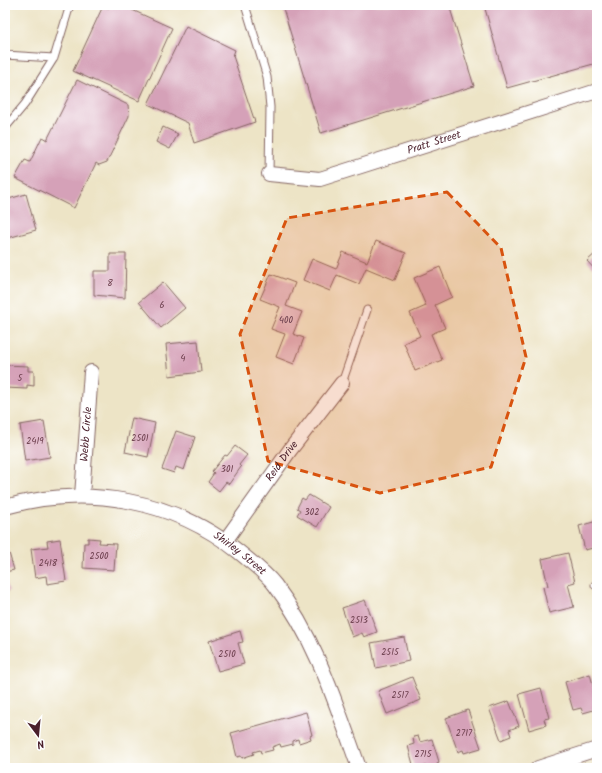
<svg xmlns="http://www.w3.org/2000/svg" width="602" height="773" font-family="Kalam,sans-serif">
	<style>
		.building { fill: #d5a1b8 }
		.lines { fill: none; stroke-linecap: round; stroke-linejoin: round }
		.service-casing { stroke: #836461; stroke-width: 9 }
		.minor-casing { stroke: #836461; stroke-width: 16 }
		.service { stroke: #fff; stroke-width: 7 }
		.minor { stroke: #fff; stroke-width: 14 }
		.marked { fill: #d8530f; fill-opacity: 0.2; stroke: #d8530f; stroke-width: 3; stroke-dasharray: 8 5; stroke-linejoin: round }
		.labels { text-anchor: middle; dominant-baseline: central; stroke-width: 3; stroke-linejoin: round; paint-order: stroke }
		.number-label { font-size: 9px; fill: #6d404e }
		.street-label { font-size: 11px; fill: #4a1f2b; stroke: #fff }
	</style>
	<rect width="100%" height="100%" fill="#fff"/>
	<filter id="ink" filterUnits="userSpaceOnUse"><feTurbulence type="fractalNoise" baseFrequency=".025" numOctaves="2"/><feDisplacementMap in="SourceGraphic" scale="8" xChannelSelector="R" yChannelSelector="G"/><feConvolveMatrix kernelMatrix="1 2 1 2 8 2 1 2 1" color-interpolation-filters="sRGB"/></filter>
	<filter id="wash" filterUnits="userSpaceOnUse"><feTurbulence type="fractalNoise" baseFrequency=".012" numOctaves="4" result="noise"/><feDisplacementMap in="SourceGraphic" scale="16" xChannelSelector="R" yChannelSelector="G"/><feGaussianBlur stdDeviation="0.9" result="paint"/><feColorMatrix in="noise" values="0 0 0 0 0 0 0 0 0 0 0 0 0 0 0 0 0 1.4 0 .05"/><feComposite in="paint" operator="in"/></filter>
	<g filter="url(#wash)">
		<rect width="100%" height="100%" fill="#ede4c6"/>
		<g id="blocks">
			<path class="building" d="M 116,5 L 128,5 L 131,7 L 130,9 L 172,28 L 139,101 L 73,71 L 103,6 L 108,8 Z
				M 282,5 L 449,5 L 474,86 L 321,133 Z
				M 484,5 L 597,5 L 597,63 L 507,88 Z
				M 186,26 L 235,50 L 233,56 L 255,122 L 194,143 L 188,123 L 148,104 Z
				M 77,80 L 128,105 L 129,116 L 107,162 L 99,165 L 96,163 L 74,208 L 15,178 L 25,160 L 30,162 L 42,137 L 47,140 Z
				M 163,127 L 178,134 L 170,149 L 156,142 Z
				M 26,194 L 36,230 L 8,238 L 5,227 L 5,200 Z
				M 376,241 L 406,253 L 395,280 L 366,268 L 359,284 L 337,275 L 330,291 L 303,280 L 312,259 L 336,269 L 343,252 L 367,262 Z
				M 597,252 L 597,272 L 587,261 Z
				M 110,254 L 126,254 L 125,298 L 94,295 L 94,271 L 110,271 Z
				M 440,267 L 452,297 L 435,305 L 445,328 L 431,334 L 442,360 L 415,371 L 404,343 L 420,336 L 410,313 L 426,306 L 414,278 Z
				M 271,274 L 295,283 L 286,306 L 302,312 L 293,334 L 304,338 L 294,364 L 276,357 L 285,334 L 271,329 L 280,307 L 260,299 Z
				M 163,282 L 185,308 L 161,328 L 139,302 Z
				M 198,341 L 201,372 L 169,376 L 166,344 Z
				M 5,365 L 28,366 L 28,371 L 34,371 L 34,386 L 27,385 L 27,389 L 5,388 Z
				M 132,418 L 155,423 L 148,457 L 125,452 Z
				M 44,421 L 50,457 L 25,461 L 20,425 Z
				M 176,431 L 195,437 L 184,470 L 176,467 L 174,473 L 162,469 Z
				M 235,446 L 247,455 L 239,465 L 241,467 L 229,484 L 226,482 L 219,491 L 208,482 L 214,473 L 212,471 L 225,455 L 227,456 Z
				M 309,495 L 329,507 L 317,527 L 297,515 L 300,510 L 297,508 L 302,498 L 305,500 Z
				M 597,521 L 597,547 L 585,550 L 579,526 Z
				M 88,538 L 100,539 L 99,543 L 116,544 L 114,570 L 83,568 L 84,543 L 88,543 Z
				M 60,539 L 66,581 L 47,584 L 46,576 L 35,578 L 31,549 L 48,547 L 47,541 Z
				M 9,553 L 14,570 L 5,572 L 5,555 Z
				M 568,553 L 575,582 L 568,584 L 574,607 L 549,613 L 543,587 L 548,586 L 542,559 Z
				M 5,578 L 9,591 L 5,592 Z
				M 365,600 L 377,632 L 364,637 L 362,633 L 352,637 L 342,608 Z
				M 240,631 L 243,642 L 238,643 L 244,664 L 218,671 L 209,641 Z
				M 404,637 L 409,661 L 376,668 L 371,643 Z
				M 590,674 L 597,699 L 597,709 L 583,713 L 581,708 L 573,710 L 565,682 Z
				M 412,677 L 421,700 L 387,714 L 378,691 Z
				M 541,688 L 549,718 L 544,719 L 546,725 L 529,730 L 519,694 Z
				M 509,701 L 519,726 L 509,730 L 511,736 L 501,740 L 489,708 Z
				M 468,710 L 481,748 L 464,753 L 463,750 L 458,752 L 446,718 Z
				M 306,712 L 312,735 L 310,736 L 311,739 L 299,743 L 298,739 L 293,741 L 293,744 L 281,747 L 280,744 L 272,747 L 273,750 L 261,753 L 260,750 L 253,752 L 254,754 L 242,758 L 241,756 L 237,757 L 231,733 Z
				M 418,736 L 420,742 L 432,739 L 439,762 L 437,763 L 439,767 L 427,768 L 426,766 L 414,768 L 408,746 L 414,744 L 413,737 Z"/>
		</g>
	</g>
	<g filter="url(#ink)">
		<use href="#blocks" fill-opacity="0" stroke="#836461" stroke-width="1"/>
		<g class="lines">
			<defs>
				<path id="service" d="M 245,5 L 267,77 L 270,107 L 269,174
					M 5,55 L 54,58
					M 5,128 L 25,104 L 54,58 L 70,5
					M 342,383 L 367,310
					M 595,585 L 597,585"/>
				<g id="minor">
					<path id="s1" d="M 269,174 L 320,179 L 597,91"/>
					<path id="s2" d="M 82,496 L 91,372"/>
					<path id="s3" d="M 5,507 C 86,484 173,499 239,552 C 251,562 265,572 275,585 C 316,639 336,704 359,768"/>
					<path id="s4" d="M 225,541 L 290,450 L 342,383"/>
					<path d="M 538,768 L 597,749"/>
				</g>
			</defs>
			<use href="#service" class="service-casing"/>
			<use href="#minor" class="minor-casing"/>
			<use href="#service" class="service"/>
			<use href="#minor" class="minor"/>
		</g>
	</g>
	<path class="marked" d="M 447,192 L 501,248 L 526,357 L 491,467 L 380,493 L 268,461 L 240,334 L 287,218 Z"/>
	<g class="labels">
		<g class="number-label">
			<text x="110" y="283">8</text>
			<text x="162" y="305">6</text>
			<text x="286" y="320">400</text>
			<text x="183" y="358">4</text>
			<text x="20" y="378">5</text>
			<text x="140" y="438">2501</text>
			<text x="35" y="441">2419</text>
			<text x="227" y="469">301</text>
			<text x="312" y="512">302</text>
			<text x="99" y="556">2500</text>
			<text x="48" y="563">2418</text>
			<text x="359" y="620">2513</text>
			<text x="390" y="652">2515</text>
			<text x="227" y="654">2510</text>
			<text x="400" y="695">2517</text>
			<text x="464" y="733">2717</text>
			<text x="423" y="754">2715</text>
		</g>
		<g class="street-label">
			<text stroke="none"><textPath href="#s1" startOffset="171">Pratt Street</textPath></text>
			<text stroke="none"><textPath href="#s2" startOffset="62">Webb Circle</textPath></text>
			<text stroke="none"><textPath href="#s4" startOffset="98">Reid Drive</textPath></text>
			<text stroke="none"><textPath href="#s3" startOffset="249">Shirley Street</textPath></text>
		</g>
	</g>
	<rect width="602" height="773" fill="none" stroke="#fff" stroke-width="20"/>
	<g transform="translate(38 735) rotate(164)" stroke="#ffffff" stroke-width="3" paint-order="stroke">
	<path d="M0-3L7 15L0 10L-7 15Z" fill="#4a1f2b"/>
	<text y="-6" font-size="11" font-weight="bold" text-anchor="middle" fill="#4a1f2b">N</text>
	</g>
</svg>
